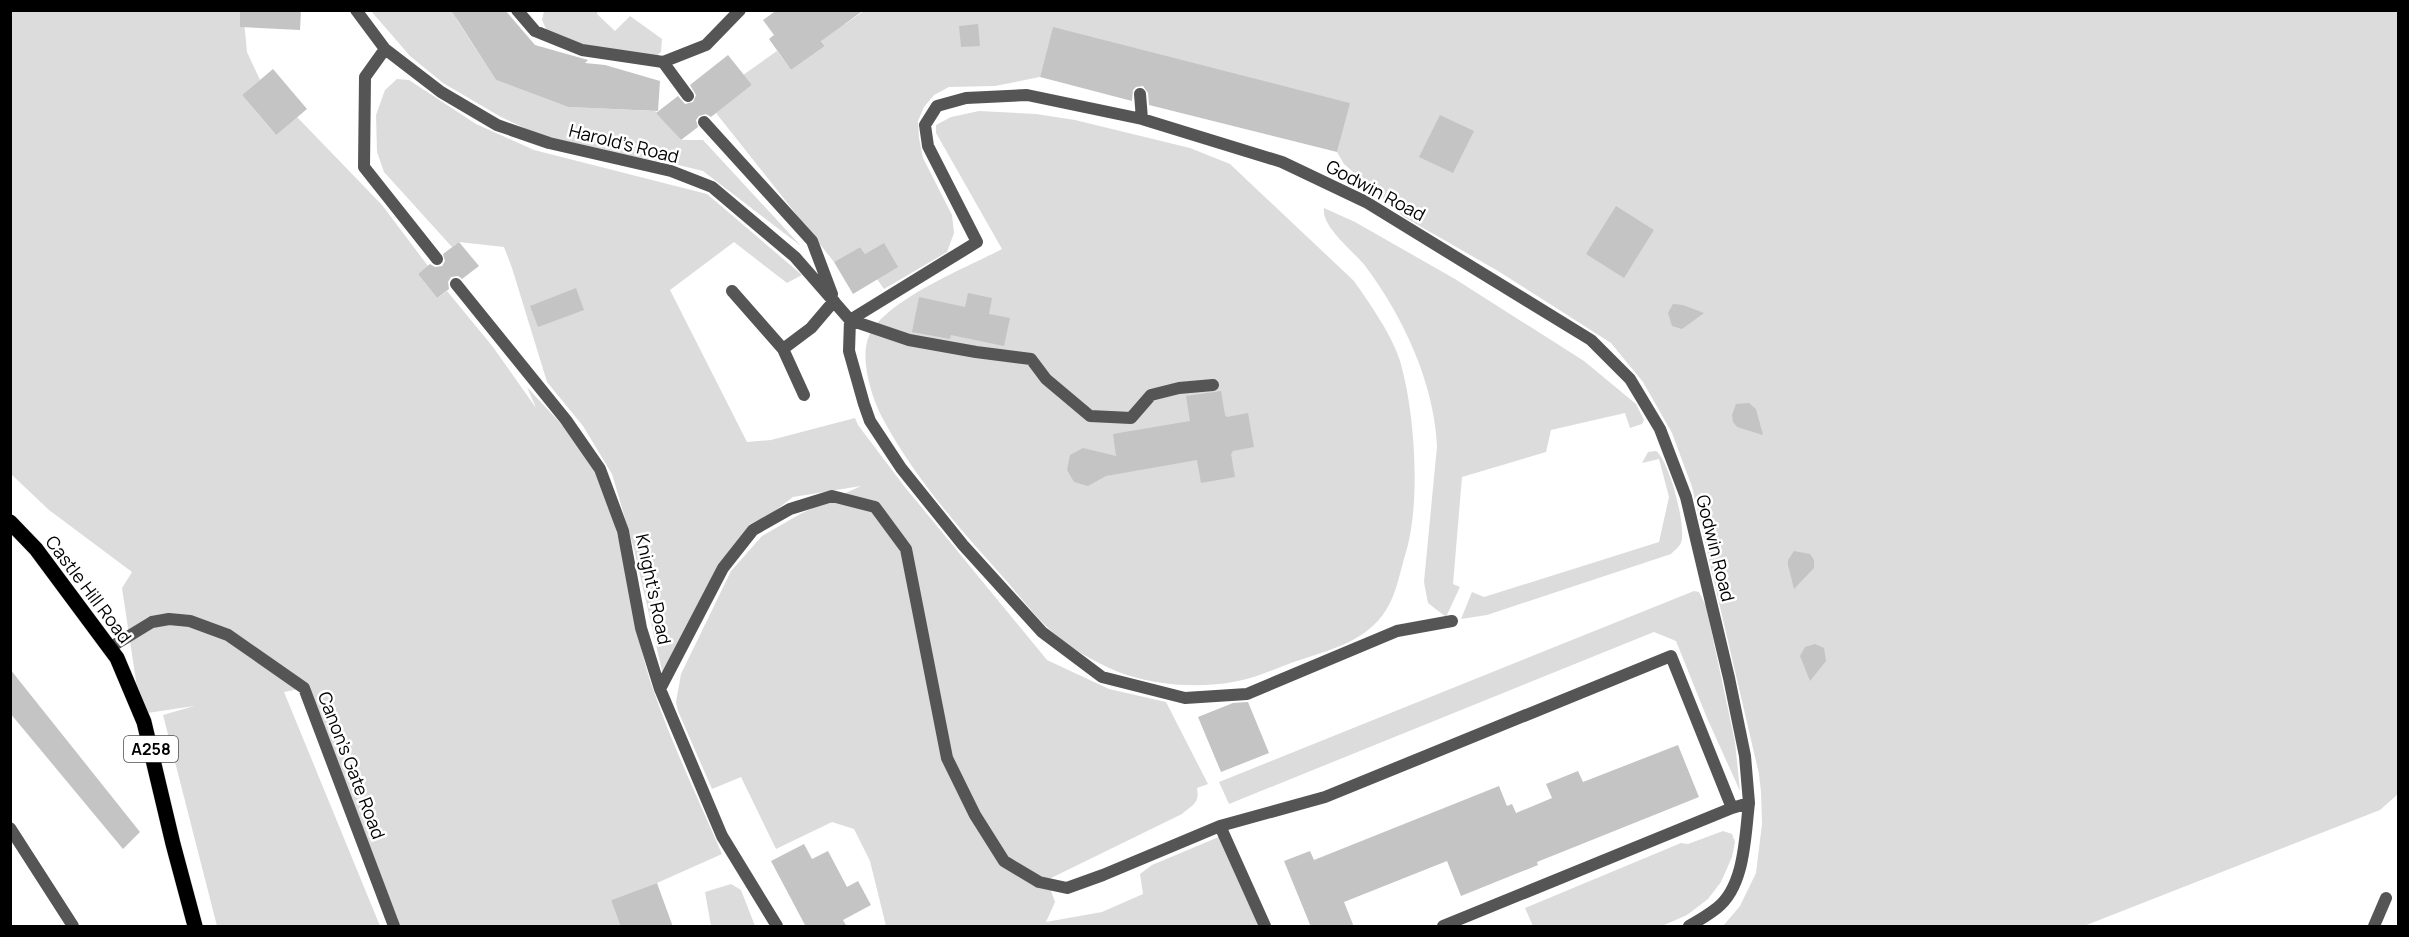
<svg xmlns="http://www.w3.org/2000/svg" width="2409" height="937" font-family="Manrope,sans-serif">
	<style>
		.green { fill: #dcdcdc }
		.building { fill: #c4c4c4 }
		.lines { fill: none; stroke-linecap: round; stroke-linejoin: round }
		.primary-casing { stroke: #dbdbdb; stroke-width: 16 }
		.service { stroke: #555; stroke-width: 12 }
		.minor { stroke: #555; stroke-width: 12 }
		.primary { stroke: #000; stroke-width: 15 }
		.labels { text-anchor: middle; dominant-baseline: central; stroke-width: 5; stroke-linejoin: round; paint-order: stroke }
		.shield { fill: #fff; stroke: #4c4c4c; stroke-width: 1.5 }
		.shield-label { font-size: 16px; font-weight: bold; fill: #000 }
		.street-label { font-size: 18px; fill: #000; stroke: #fff }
	</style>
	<rect width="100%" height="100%" fill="#fff"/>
	<path class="green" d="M 10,11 L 243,11 L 247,52 L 260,80 L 242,95 L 275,134 L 297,117 L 382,205 L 428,266 L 418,274 L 437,298 L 447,291 L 493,347 L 536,408 L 527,387 C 550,413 578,438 594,469 C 628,538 628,617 653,689 C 672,745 699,800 722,854 L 657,883 L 611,900 L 621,926 L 394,926 L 304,688 L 284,692 L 380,926 L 217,926 L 163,715 L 194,706 L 141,714 L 122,588 L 132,572 L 49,510 L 11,474 Z
		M 371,11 L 454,11 L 457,20 L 496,80 L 568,107 L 655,111 L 681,140 L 703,140 L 801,246 L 703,171 L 670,163 L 584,148 L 543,137 L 501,117 L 443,83 L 410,56 Z
		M 544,11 L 598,11 L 597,14 L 615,31 L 630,16 L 662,39 L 661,52 L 655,57 C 619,52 579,48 547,31 L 542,20 Z
		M 864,11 L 2398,11 L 2398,794 L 2380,810 L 2084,926 L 1723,926 L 1740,906 L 1756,873 L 1762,824 L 1761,792 L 1759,774 L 1692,487 L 1672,433 L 1643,382 L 1611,343 L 1498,271 L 1404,217 L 1344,164 L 1337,152 L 1349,103 L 1053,28 L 1040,77 L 995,86 L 949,87 L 934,95 L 924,107 L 918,121 L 919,138 L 923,158 L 952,215 L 954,233 L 947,252 L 884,289 L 877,279 L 884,244 L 865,254 L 860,247 L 834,262 L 716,113 L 752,85 L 743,75 L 777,51 L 791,70 L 825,46 L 814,30 L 837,13 L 845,24 Z
		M 397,79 L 409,80 L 476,124 L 534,150 L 707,194 L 802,275 L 787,283 L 734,242 L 670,290 L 747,442 L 771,440 L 855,418 L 858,425 L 904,486 L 1047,660 L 1109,689 L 1166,702 L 1208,784 L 1197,788 C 1200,804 1192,805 1182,814 L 1047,880 L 1055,902 L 1046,922 L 1102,912 L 1143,894 L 1140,874 L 1152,865 L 1221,836 L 1259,926 L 886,926 L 870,861 L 854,829 L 832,822 L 776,849 L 741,777 L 712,789 L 678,711 L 676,702 L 681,674 L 731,571 L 762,536 L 802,513 L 861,486 L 793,497 L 772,513 L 750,524 L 720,563 L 663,675 L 634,549 L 612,474 L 583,426 L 547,382 L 512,268 L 504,247 L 459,242 L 452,247 L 384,172 L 377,152 L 376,115 L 385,90 Z
		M 979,111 L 1036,114 L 1075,120 L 1190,148 L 1230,164 L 1354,281 C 1370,304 1392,335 1400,361 C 1415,412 1421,501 1406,552 C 1400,571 1397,593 1386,610 C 1366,643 1325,651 1291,663 C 1274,669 1256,678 1238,681 C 1199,689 1154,686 1116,671 C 1092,661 1067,646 1048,628 C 1032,613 1018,594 1003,577 C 959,528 914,477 883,419 C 872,399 859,358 869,336 C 885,300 966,268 1002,249 L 936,133 L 936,125 L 951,117 Z
		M 1324,208 L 1355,222 L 1455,279 L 1584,361 L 1636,404 L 1644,420 L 1642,424 L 1630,428 L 1625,413 L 1551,430 L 1546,452 L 1462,477 L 1453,584 L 1460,587 L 1446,617 L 1428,603 L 1424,582 L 1437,446 C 1434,382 1403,317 1366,267 C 1355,252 1321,227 1324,208 Z
		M 1656,451 C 1669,460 1687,527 1681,543 C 1679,547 1674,551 1671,554 L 1487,615 L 1461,619 L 1472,592 L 1484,597 L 1659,542 L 1669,497 L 1659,459 L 1642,463 L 1648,452 Z
		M 1694,591 L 1699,592 L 1706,606 L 1735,742 L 1740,791 L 1707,718 L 1676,641 L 1654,632 L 1229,804 L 1219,782 Z
		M 1723,831 L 1732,834 L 1735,842 L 1732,857 L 1721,882 L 1708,899 L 1687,915 L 1662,926 L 1533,926 L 1525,908 L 1681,843 L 1688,844 Z
		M 731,884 L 741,890 L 755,926 L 711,926 L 705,892 Z"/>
	<path class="building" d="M 240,10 L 301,10 L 300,30 L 240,27 Z
		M 451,10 L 505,10 L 535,45 L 588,60 L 585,63 L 605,65 L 660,81 L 658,111 L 568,107 L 496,80 Z
		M 777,10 L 864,10 L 821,41 L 825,46 L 791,70 L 769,39 L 774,35 L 763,20 Z
		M 978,24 L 980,46 L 961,47 L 959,26 Z
		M 1053,27 L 1350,103 L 1337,152 L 1149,105 L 1148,93 L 1143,86 L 1136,87 L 1133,90 L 1132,101 L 1040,77 Z
		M 728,55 L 752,85 L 711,117 L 706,114 L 699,116 L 696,120 L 698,127 L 681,140 L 656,113 L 678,96 L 685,104 L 693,102 L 696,95 L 690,85 Z
		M 273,69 L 307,109 L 276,135 L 242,95 Z
		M 1440,115 L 1474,131 L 1453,173 L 1419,157 Z
		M 1616,206 L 1654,230 L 1624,278 L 1586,254 Z
		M 459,242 L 479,266 L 462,279 L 458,276 L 451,277 L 448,282 L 449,289 L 437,298 L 418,274 L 430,264 L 435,267 L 442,266 L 445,261 L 443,254 Z
		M 884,243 L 898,267 L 853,294 L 834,262 L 860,247 L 865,254 Z
		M 576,288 L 584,310 L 538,327 L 530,306 Z
		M 968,293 L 992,298 L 989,314 L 1010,318 L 1004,346 L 951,335 L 950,339 L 912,332 L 919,297 L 965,307 Z
		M 1673,304 L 1683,305 L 1704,313 L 1682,329 L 1672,326 L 1668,313 Z
		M 1221,391 L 1225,415 L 1227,417 L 1248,413 L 1254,447 L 1233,451 L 1231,454 L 1235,477 L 1201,483 L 1197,460 L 1106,476 L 1088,486 L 1074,482 L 1067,470 L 1070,455 L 1083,448 L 1116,456 L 1113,434 L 1190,421 L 1186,396 Z
		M 1749,403 L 1756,409 L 1763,435 L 1737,427 L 1733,422 L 1732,415 L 1736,404 Z
		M 1794,551 L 1810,554 L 1814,560 L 1814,568 L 1794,589 L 1788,565 L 1788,560 Z
		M 1815,644 L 1824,648 L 1826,661 L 1810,681 L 1800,656 L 1805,647 Z
		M 10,669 L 140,832 L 123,849 L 10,713 Z
		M 1248,702 L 1269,753 L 1221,772 L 1198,717 L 1233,703 Z
		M 1678,745 L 1699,797 L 1537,862 L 1538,865 L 1461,896 L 1447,861 L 1344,902 L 1354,927 L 1311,927 L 1284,861 L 1310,851 L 1314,860 L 1499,786 L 1507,806 L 1512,804 L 1516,813 L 1552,798 L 1546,784 L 1578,771 L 1583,782 Z
		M 804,844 L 812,859 L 828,851 L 847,887 L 858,881 L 871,905 L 843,920 L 847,927 L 806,927 L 771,861 Z
		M 657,883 L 673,927 L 621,927 L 611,900 Z"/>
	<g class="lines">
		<defs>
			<path id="primary" d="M 10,522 L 36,549 L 117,658 L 144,722 L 173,844 L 195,926"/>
		</defs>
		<use href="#primary" class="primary-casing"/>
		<path class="service" d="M 356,10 L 385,49 L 365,77 L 364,167 L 437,259
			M 517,10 L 535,31 L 582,50 L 663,62 L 706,45 L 740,10
			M 385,49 L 441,92 L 497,125 L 549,143 L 671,171 L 712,187 L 795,257 L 850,320 L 977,242 L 928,146 L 925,125 L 937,106 L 966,98 L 1027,95 L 1142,119 L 1282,162 L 1366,202 L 1591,340 L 1630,379 L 1660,429 L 1686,497 L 1729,678 L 1745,756 L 1749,803 L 1732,808 L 1443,926
			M 663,62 L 688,96
			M 1140,94 L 1142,119
			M 704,122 L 812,241 L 832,294
			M 456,284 L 566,420 L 600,469 L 623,531 L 641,628 L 660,689 L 722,836 L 777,926
			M 732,291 L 783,349 L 811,328 L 834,301
			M 783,349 L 804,395
			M 1213,385 L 1179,388 L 1151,395 L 1131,418 L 1090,416 L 1046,379 L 1031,359 L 976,352 L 909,340 L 850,320 L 849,351 L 864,404 L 870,421 L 901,468 L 963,545 L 1042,632 L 1102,677 L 1185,698 L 1247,694 L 1397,631 L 1452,621
			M 111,647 L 152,622 L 169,619 L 190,621 L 228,635 L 304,688 L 394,926
			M 660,689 L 723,568 L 753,530 L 790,509 L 832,496 L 875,507 L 906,549 L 947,758 L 975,815 L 1004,861 L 1039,882 L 1067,888 L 1103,875 L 1220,826 L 1325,797 L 1671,656 L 1732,808
			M 1220,826 L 1265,926
			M 1689,926 C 1698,921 1708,915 1717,908 C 1745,886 1745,836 1749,803
			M 2374,926 L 2386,898"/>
		<path class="minor" d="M 10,828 L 73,926"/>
		<use href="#primary" class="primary"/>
	</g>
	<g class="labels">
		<rect class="shield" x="124" y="736" width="54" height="26" rx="4.5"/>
		<g class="shield-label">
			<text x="151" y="749">A258</text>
		</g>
		<g class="street-label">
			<text transform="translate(624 143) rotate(14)">Harold's Road</text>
			<text transform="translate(1376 190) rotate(28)">Godwin Road</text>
			<text transform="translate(1716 548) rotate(76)">Godwin Road</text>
			<text transform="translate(89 589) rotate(53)">Castle Hill Road</text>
			<text transform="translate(654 589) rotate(78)">Knight's Road</text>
			<text transform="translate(352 765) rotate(69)">Canon's Gate Road</text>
		</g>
	</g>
	<rect width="2409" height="937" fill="none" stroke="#000000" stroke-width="24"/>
</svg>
